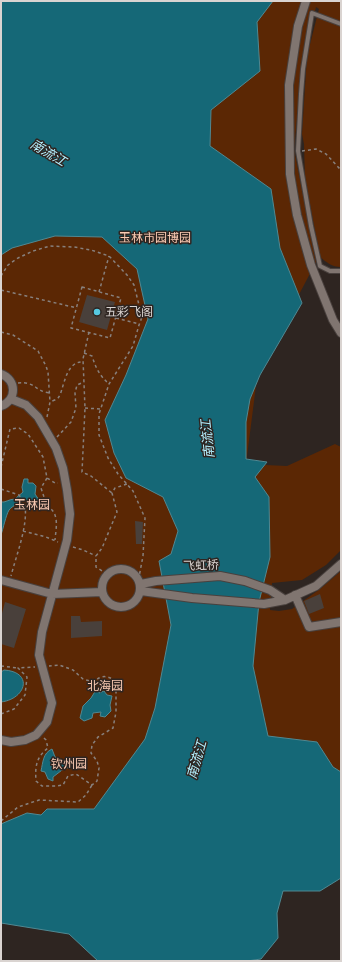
<svg xmlns="http://www.w3.org/2000/svg" width="342" height="962" font-family="'Source Sans 3','Noto Sans SC',sans-serif">
	<style>
		.green { fill: #5b2704 }
		.water { fill: #156877; stroke: #508892 }
		.building { fill: #49403b }
		.lines { fill: none; stroke-linecap: round; stroke-linejoin: round }
		.lane-casing { stroke: #49413e; stroke-width: 6 }
		.street-casing { stroke: #49413e; stroke-width: 10 }
		.path { stroke: #88807d; stroke-width: 1.5; stroke-dasharray: 3 3; stroke-linecap: butt }
		.lane { stroke: #807570; stroke-width: 4 }
		.street { stroke: #807570; stroke-width: 8 }
		.poi-dot { fill: #56c9e1; stroke: #2e2521; stroke-width: 1.5 }
		.labels { text-anchor: middle; dominant-baseline: central; stroke-width: 3; stroke-linejoin: round; paint-order: stroke }
		.park-label { font-size: 12px; fill: #facab2; stroke: #2e2521 }
		.poi-label { font-size: 12px; fill: #dad4d1; stroke: #2e2521; text-anchor: start }
		.street-label { font-size: 12px; fill: #dad4d1; stroke: #2e2521 }
		.water-label { font-size: 13px; font-style: italic; fill: #b4f0fe; stroke: #2e2521 }
	</style>
	<rect width="100%" height="100%" fill="#2e2521"/>
	<path class="green" d="M 1,1 L 341,1 L 341,267 C 332,267 326,262 320,257 L 305,178 L 304,144 L 302,134 L 307,56 L 319,9 L 316,7 L 302,67 L 294,149 L 316,262 L 292,308 L 258,370 L 246,464 L 287,466 L 335,444 L 341,447 L 341,550 L 326,565 L 302,580 L 272,583 L 270,610 L 279,611 L 292,609 L 320,589 L 341,571 L 341,879 L 304,844 L 1,863 Z"/>
	<path class="water" d="M 1,1 L 273,1 L 257,22 L 260,71 L 211,110 L 210,146 L 271,189 L 280,248 L 302,303 L 260,375 L 250,399 L 246,422 L 246,459 L 267,462 L 255,477 L 269,497 L 270,557 L 259,602 L 253,666 L 268,736 L 317,742 L 333,767 L 341,772 L 341,878 L 320,891 L 283,891 L 277,913 L 278,938 L 261,959 L 247,961 L 98,961 L 69,934 L 1,923 L 1,824 L 8,821 L 27,813 L 41,815 L 47,809 L 94,809 L 145,739 L 155,708 L 171,625 L 159,561 L 171,554 L 178,531 L 163,497 L 126,478 L 114,453 L 105,420 L 126,375 L 148,319 L 137,269 L 102,237 L 55,236 L 12,248 L 1,255 Z
		M 24,479 L 28,479 L 28,483 L 33,483 L 36,486 L 35,494 L 41,503 L 40,506 C 35,506 33,502 29,501 C 24,499 12,506 9,510 C 6,515 3,529 1,535 L 1,502 C 5,503 9,499 15,499 L 23,492 L 22,487 Z
		M 4,670 C 34,672 26,699 1,702 L 1,672 Z
		M 96,690 L 100,690 L 99,693 L 104,691 L 107,695 L 112,696 L 110,705 L 111,711 L 105,717 L 100,716 L 101,712 L 93,713 L 92,718 L 84,721 L 80,718 L 83,706 L 91,698 Z
		M 52,749 L 55,757 L 75,765 L 68,768 L 66,767 L 53,777 L 53,781 L 48,779 L 45,772 L 41,771 C 43,762 43,753 52,749 Z"/>
	<path class="building" d="M 87,295 L 115,302 L 107,330 L 79,322 Z
		M 135,521 L 143,522 L 142,544 L 136,544 Z
		M 320,594 L 324,608 L 309,614 L 304,601 Z
		M 5,602 L 26,609 L 14,648 L 1,644 L 1,617 Z
		M 71,616 L 80,616 L 81,622 L 102,621 L 102,636 L 71,638 Z"/>
	<g class="lines">
		<defs>
			<path id="lane" d="M 341,24 L 312,13 L 303,69 L 301,94 L 298,151 L 311,226 L 320,266 L 330,271 L 341,271"/>
			<path id="street" d="M 306,1 L 298,26 L 289,85 L 290,174 L 297,215 L 311,265 L 333,320 L 341,333
				M 1,374 C 17,380 17,400 1,406
				M102 588a19 19 0 1 1 38 0a19 19 0 1 1-38 0Z
				M 1,580 L 52,594 L 102,592
				M 141,584 L 156,581 L 220,576 L 245,581 L 270,590 L 285,600
				M 141,591 L 192,598 L 264,604 L 285,600 L 316,586 L 341,564
				M 295,595 L 309,627 L 341,622
				M 1,740 L 11,742 L 25,740 L 36,735 L 47,722 L 52,703 L 39,655 L 42,632 L 67,540 L 70,514 L 67,490 L 63,468 L 56,448 L 38,417 L 26,405 L 11,399"/>
		</defs>
		<use href="#lane" class="lane-casing"/>
		<use href="#street" class="street-casing"/>
		<path class="path" d="M 302,151 L 316,149 L 326,154 L 340,169 L 341,172
			M 1,276 L 8,265 L 18,258 L 33,251 L 50,246 L 74,247 L 91,250 L 109,256 L 127,275 L 134,285 L 142,317 L 139,325 L 133,346 L 109,384 L 99,414 L 99,435 L 108,458 L 118,474 L 133,491 L 145,518 L 143,556 L 139,577
			M 82,287 L 121,298 L 110,338 L 71,328 Z
			M 1,290 L 77,308
			M 99,292 L 109,256
			M 116,318 L 139,324
			M 1,332 L 13,335 L 38,351 L 46,366 L 48,372 L 50,402
			M 89,332 L 83,359 L 85,408 L 82,472 L 91,476 L 112,493
			M 84,353 L 92,356 C 96,368 99,375 109,384
			M 18,383 C 35,381 36,392 50,393
			M 85,408 L 100,409
			M 47,417 L 50,402 C 52,401 56,400 58,398 C 60,396 61,392 62,389 C 65,379 69,361 83,362
			M 57,437 L 71,422 L 76,408 L 75,393 L 77,385 L 84,382
			M 1,467 L 10,429 L 19,428 L 28,434 L 43,457 L 47,478 L 55,483 L 58,483
			M 47,478 L 41,488 L 47,506 C 60,513 56,528 55,540
			M 1,489 L 19,495 C 22,499 24,502 25,506 C 28,526 16,556 11,576
			M 23,531 L 46,537 L 58,542
			M 73,547 L 83,550 L 96,556
			M 107,574 L 96,567 L 96,556 L 102,548 L 117,512 L 112,493 L 115,488 L 127,484
			M 1,666 L 18,668
			M 1,714 L 14,709 L 25,695 L 27,677 L 18,668 L 35,667
			M 44,738 L 46,740 L 48,748 C 36,757 35,767 36,781 L 42,786 L 56,786 L 63,785 L 68,776 L 76,774 L 92,785 L 97,781 L 99,768 L 97,761 L 91,753 L 92,745 L 98,737 L 113,728 L 116,712 L 116,681 C 106,675 102,675 93,682 L 83,679 L 73,670 L 59,665 L 49,666
			M 1,821 L 18,807 L 39,800 L 78,802 L 86,795 L 92,785"/>
		<use href="#lane" class="lane"/>
		<use href="#street" class="street"/>
	</g>
	<circle class="poi-dot" cx="97" cy="312" r="4"/>
	<g class="labels">
		<g class="park-label">
			<text x="155" y="238">玉林市园博园</text>
			<text x="32" y="505">玉林园</text>
			<text x="105" y="686">北海园</text>
			<text x="69" y="764">钦州园</text>
		</g>
		<g class="poi-label">
			<text x="105" y="312">五彩飞阁</text>
		</g>
		<g class="street-label">
			<text transform="translate(201 566) rotate(-2)">飞虹桥</text>
		</g>
		<g class="water-label">
			<text transform="translate(48 153) rotate(31)">南流江</text>
			<text transform="translate(208 439) rotate(-96)">南流江</text>
			<text transform="translate(197 760) rotate(-74)">南流江</text>
		</g>
	</g>
	<rect width="342" height="962" fill="none" stroke="#dad4d1" stroke-width="4"/>
</svg>
